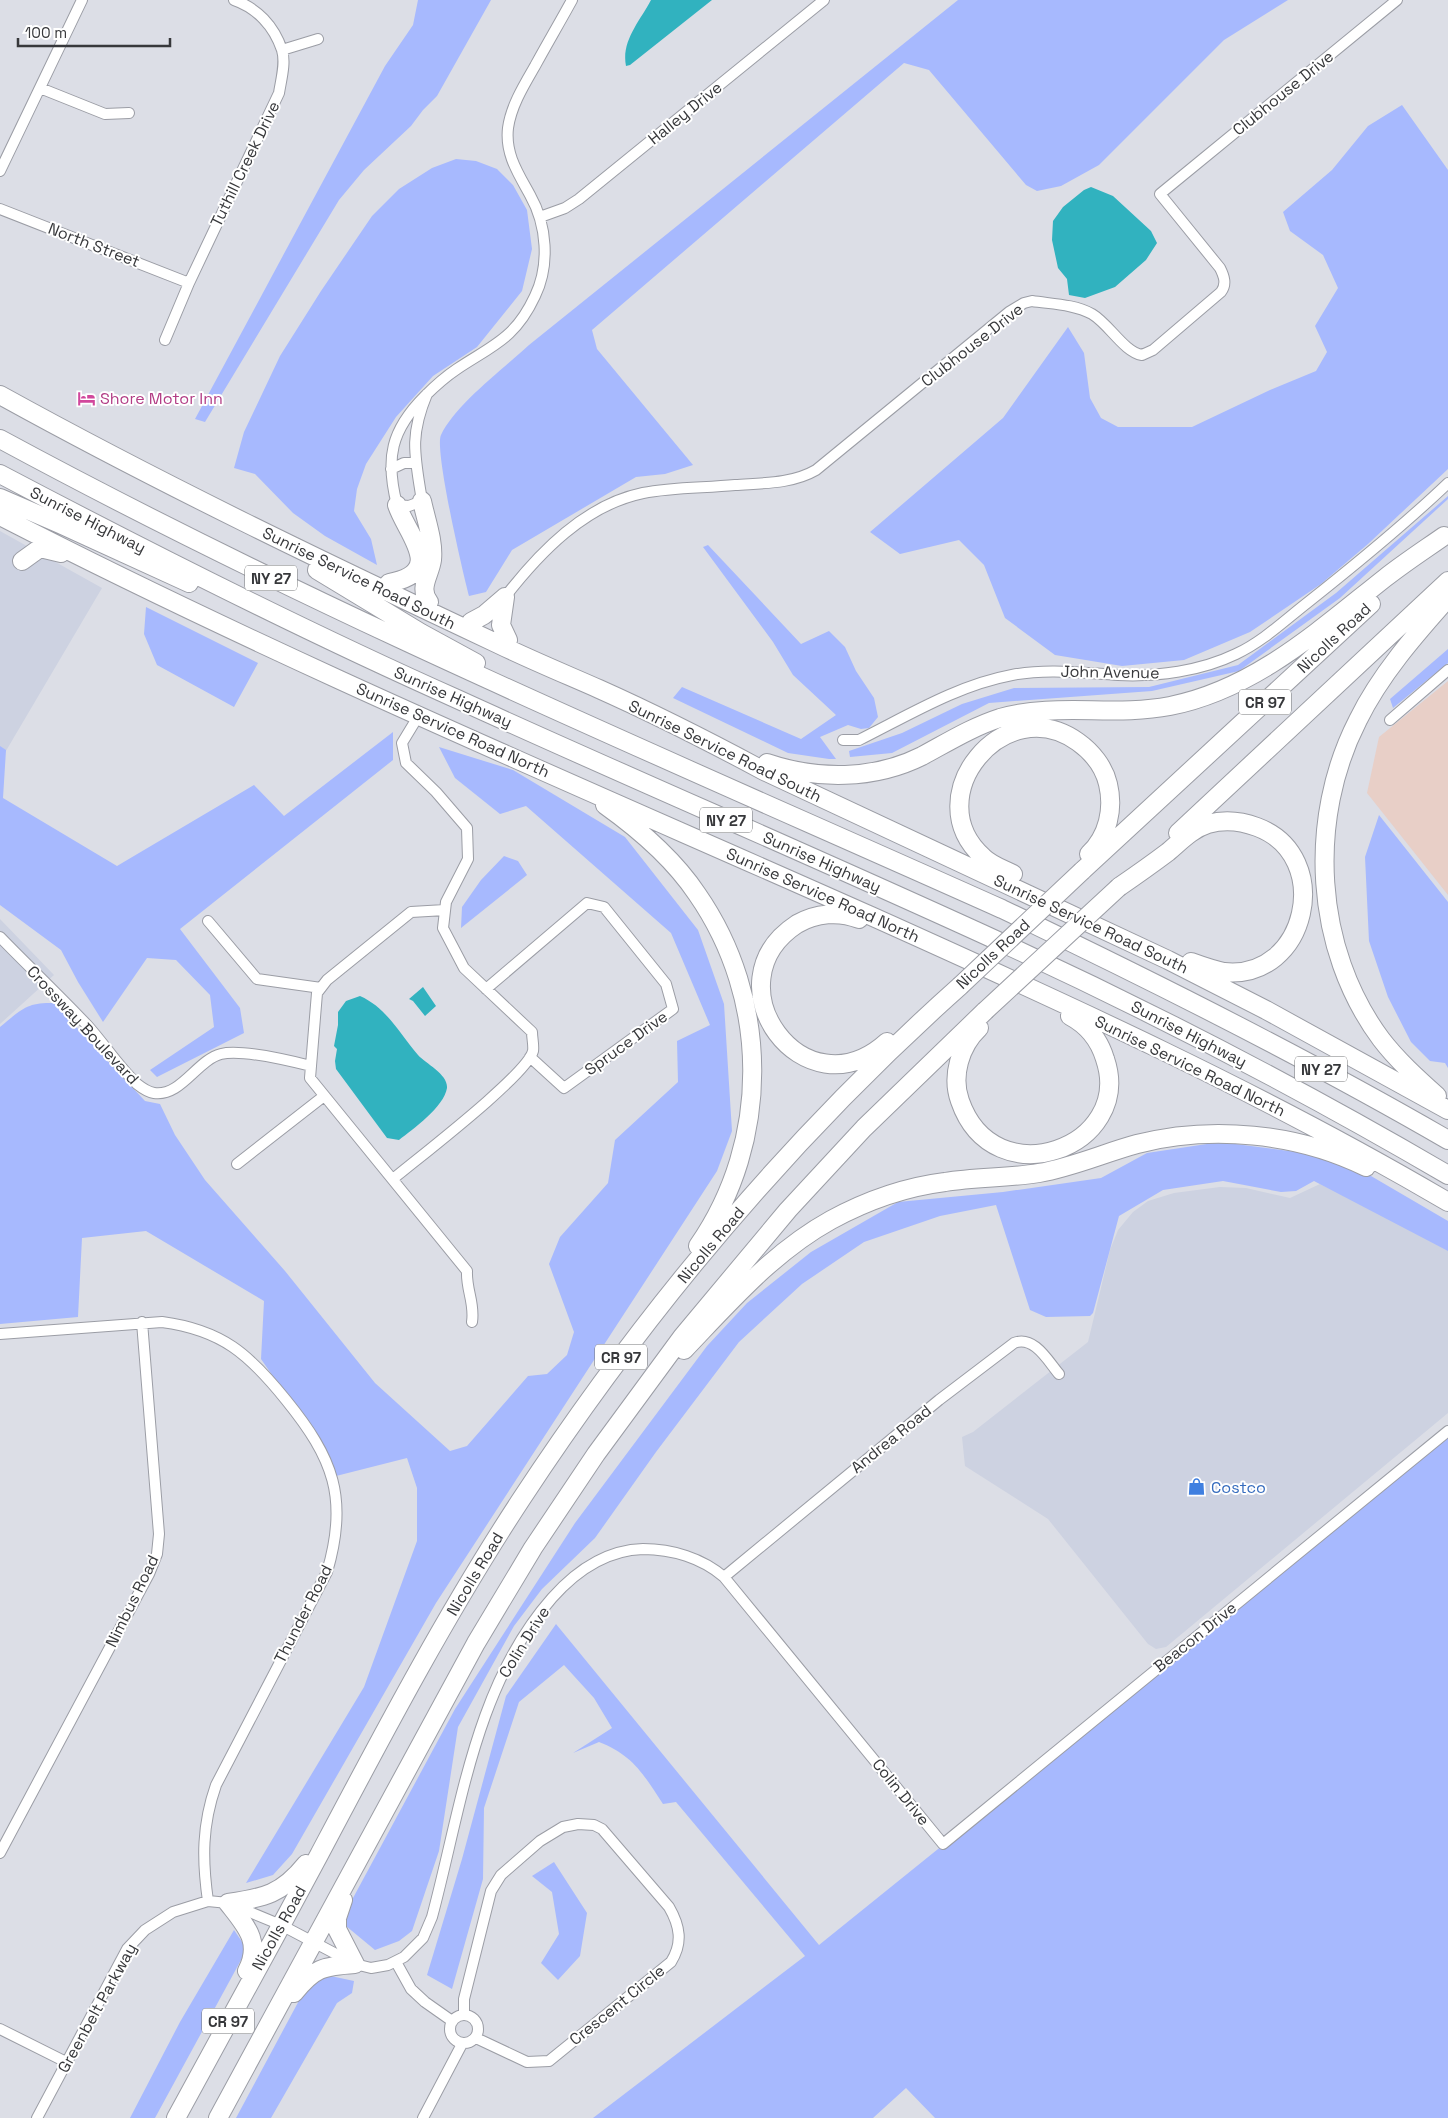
<svg xmlns="http://www.w3.org/2000/svg" width="1448" height="2118" font-family="'Space Grotesk',sans-serif">
	<style>
		.built { fill: #cdd2e1 }
		.industrial { fill: #e8cfc7 }
		.green { fill: #a7b9fe }
		.water { fill: #31b2bf }
		.lines { fill: none; stroke-linecap: round; stroke-linejoin: round }
		.street-casing { stroke: #9b9da5; stroke-width: 12 }
		.highway-casing { stroke: #9b9da5; stroke-width: 20 }
		.street { stroke: #fff; stroke-width: 10 }
		.highway { stroke: #fff; stroke-width: 18 }
		.highway-bridge-casing { stroke: #9b9da5; stroke-width: 20; stroke-linecap: butt }
		.highway-bridge { stroke: #fff; stroke-width: 18 }
		.labels { text-anchor: middle; dominant-baseline: central; stroke-width: 4; stroke-linejoin: round; paint-order: stroke }
		.shield { fill: #fff; stroke: #737476; stroke-width: 1 }
		.shield-label { font-size: 15px; font-weight: bold; fill: #37383b }
		.street-label { font-size: 16px; fill: #37383b; stroke: #fff }
		.hotel-label { font-size: 16px; fill: #b23c85; stroke: #fff; text-anchor: start }
		.shop-label { font-size: 16px; fill: #366cbe; stroke: #fff; text-anchor: start }
	</style>
	<rect width="100%" height="100%" fill="#dcdee6"/>
	<path class="built" d="M 0,531 L 102,588 L 0,761 Z
		M 0,919 L 54,975 L 0,1024 Z
		M 1320,1184 L 1448,1247 L 1448,1413 L 1166,1647 L 1156,1649 L 1148,1644 L 1048,1519 L 965,1466 L 962,1437 L 973,1432 L 1088,1342 L 1110,1250 L 1118,1230 L 1133,1212 L 1148,1201 L 1174,1193 L 1220,1187 L 1246,1188 L 1290,1198 Z"/>
	<path class="industrial" d="M 1448,681 L 1448,895 L 1367,793 L 1379,737 Z"/>
	<path class="green" d="M 418,0 L 491,0 L 437,96 L 423,110 L 411,126 L 364,170 L 339,200 L 205,422 L 195,419 L 385,66 L 413,25 Z
		M 958,0 L 1288,0 L 1224,40 L 1099,165 L 1061,186 L 1037,191 L 1026,185 L 929,70 L 904,63 L 592,330 L 597,349 L 693,465 L 665,474 L 636,477 L 512,550 L 486,592 L 469,596 C 463,573 434,449 441,435 C 455,405 504,368 529,345 Z
		M 1402,105 L 1448,170 L 1448,469 L 1368,544 L 1321,584 L 1250,632 L 1184,660 L 1122,666 L 1055,655 L 1005,618 L 984,565 L 959,540 L 900,554 L 870,532 L 1003,418 L 1068,327 L 1084,353 L 1090,398 L 1101,418 L 1118,427 L 1192,427 L 1270,390 L 1316,371 L 1327,352 L 1315,326 L 1338,288 L 1323,255 L 1290,231 L 1283,212 L 1332,170 L 1368,126 Z
		M 456,159 L 476,161 L 497,169 L 513,185 L 527,210 L 532,249 L 522,291 L 477,347 L 433,376 L 396,417 L 366,464 L 357,489 L 354,511 L 371,539 L 377,565 L 325,536 L 293,513 L 255,474 L 234,468 L 244,432 L 280,356 L 321,291 L 372,216 L 399,189 L 432,168 Z
		M 1448,496 L 1448,499 L 1340,598 L 1239,671 L 1152,691 L 989,703 L 892,753 L 850,757 L 849,751 L 902,733 L 962,704 L 1014,688 L 1149,687 L 1238,665 L 1336,593 Z
		M 708,545 L 801,644 L 829,631 L 845,647 L 856,671 L 874,698 L 878,717 L 869,728 L 861,729 L 848,725 L 820,737 L 836,759 L 829,759 L 788,753 L 673,698 L 682,687 L 801,739 L 836,715 L 793,675 L 773,642 L 703,547 Z
		M 146,607 L 258,663 L 234,707 L 157,665 L 144,634 Z
		M 1448,649 L 1448,663 L 1393,708 L 1390,699 Z
		M 393,732 L 393,760 L 180,929 L 240,1008 L 244,1033 L 157,1077 L 150,1070 L 214,1027 L 210,995 L 176,960 L 147,958 L 103,1022 L 78,982 L 61,950 L 0,905 L 0,746 L 6,750 L 3,798 L 117,866 L 254,785 L 284,816 Z
		M 439,747 L 513,770 L 625,837 L 698,930 L 724,1004 L 732,1131 L 717,1171 L 436,1603 L 292,1854 L 273,1875 L 246,1883 L 364,1687 L 417,1541 L 417,1488 L 407,1458 L 336,1476 L 328,1456 L 261,1359 L 264,1301 L 146,1231 L 82,1238 L 78,1317 L 0,1324 L 0,1027 C 21,1010 26,1002 54,1003 L 145,1101 L 160,1104 L 175,1135 L 205,1180 L 285,1271 L 375,1383 L 450,1451 L 467,1446 L 528,1376 L 547,1374 L 567,1355 L 574,1332 L 549,1264 L 560,1237 L 608,1183 L 615,1140 L 678,1082 L 677,1041 L 710,1025 L 671,933 L 526,806 L 500,814 L 455,778 Z
		M 1379,815 L 1448,902 L 1448,1068 L 1445,1063 L 1430,1061 L 1411,1042 L 1388,997 L 1369,941 L 1365,857 Z
		M 504,856 L 518,861 L 527,875 L 461,928 L 462,907 L 481,880 Z
		M 1220,1142 L 1304,1153 L 1371,1176 L 1448,1221 L 1448,1251 L 1314,1181 L 1296,1191 L 1281,1192 L 1223,1181 L 1163,1190 L 1119,1216 L 1093,1313 L 1090,1316 L 1046,1317 L 1030,1310 L 996,1205 L 940,1216 L 864,1242 L 802,1284 L 739,1342 L 656,1452 L 595,1538 L 542,1589 L 514,1626 L 458,1727 L 439,1851 L 412,1931 L 399,1941 L 375,1950 L 346,1926 L 346,1911 L 455,1709 L 575,1523 L 707,1346 L 747,1303 L 811,1252 L 898,1202 L 1003,1192 L 1101,1178 L 1147,1153 Z
		M 1448,1438 L 1448,2118 L 935,2118 L 906,2088 L 873,2118 L 593,2118 L 805,1956 L 676,1802 L 663,1804 C 644,1775 633,1755 599,1742 L 573,1753 L 612,1728 L 594,1698 L 564,1665 L 519,1702 L 484,1808 L 483,1879 L 452,1989 L 427,1975 L 462,1859 L 506,1696 L 556,1624 L 819,1945 Z
		M 554,1862 L 587,1913 L 580,1956 L 558,1980 L 541,1963 L 559,1934 L 552,1892 L 532,1876 Z
		M 234,1930 L 247,1949 L 155,2118 L 130,2118 L 180,2022 Z
		M 326,1975 L 354,1981 L 352,1993 L 337,2003 L 271,2118 L 236,2118 L 302,1995 Z"/>
	<path class="water" d="M 651,0 L 712,0 L 630,65 L 626,66 C 621,41 640,21 651,0 Z
		M 1091,187 L 1113,196 L 1151,231 L 1157,243 L 1146,260 L 1115,287 L 1085,298 L 1069,295 L 1067,279 L 1058,268 L 1052,240 L 1053,221 L 1063,207 L 1084,190 Z
		M 423,987 L 436,1006 L 425,1016 L 413,1001 L 409,999 Z
		M 360,996 C 387,1008 399,1033 418,1055 C 426,1064 448,1074 447,1088 C 444,1107 413,1129 399,1140 L 387,1138 L 336,1069 L 335,1061 L 337,1049 L 334,1046 L 338,1025 L 338,1012 L 346,1001 Z"/>
	<g class="lines">
		<defs>
			<path id="street" d="M 282,50 L 318,39
				M 40,88 L 105,114 L 129,113
				M 0,171 L 82,0
				M 0,209 L 189,283
				M 540,217 L 565,208 L 579,199 L 824,0
				M 165,340 L 189,283 L 279,93 C 281,80 286,63 282,50 C 274,26 257,8 234,0
				M 427,394 C 409,437 415,456 422,501 L 409,506 L 397,505 C 385,458 391,430 425,396 C 435,386 445,377 457,369 C 493,345 515,339 535,296 C 550,265 547,225 530,195 C 518,173 505,154 508,128 C 511,106 524,85 535,66 C 547,44 560,22 572,0
				M 391,469 L 404,463 L 416,463
				M 505,597 C 540,552 585,505 643,493 C 673,487 705,488 735,485 C 762,483 792,484 816,470 L 1009,312 L 1024,303 L 1032,301 C 1051,304 1074,304 1092,314 C 1109,324 1124,352 1142,355 L 1153,350 L 1221,292 C 1227,284 1224,276 1220,268 L 1160,194 L 1397,0
				M 1390,720 L 1448,670
				M 843,740 L 859,740 C 909,715 958,685 1012,675 C 1047,668 1083,673 1118,675 C 1157,677 1201,671 1236,654 C 1262,642 1284,621 1307,603 C 1355,565 1403,526 1448,483
				M 445,910 L 411,912 L 327,980 L 317,993 L 310,1078 L 467,1271 C 466,1290 475,1303 472,1322
				M 208,921 L 257,979 L 321,988
				M 0,937 C 29,967 60,996 88,1026 C 105,1045 119,1067 137,1084 C 142,1088 148,1092 154,1093 C 181,1097 197,1060 221,1054 C 240,1049 291,1061 311,1066
				M 486,989 L 587,903 L 604,907 L 666,984 L 673,1009 L 564,1088 L 530,1057
				M 237,1164 L 324,1096
				M 393,1179 C 418,1158 527,1075 533,1051 C 534,1046 532,1038 532,1032 L 464,968 L 443,928 L 446,902 L 468,859 L 467,828 L 436,792 L 406,763 L 402,743 L 419,715
				M 0,1334 L 162,1322 C 222,1330 249,1354 286,1400 C 333,1458 349,1498 327,1572 L 216,1785 C 202,1825 202,1859 208,1901
				M 724,1577 L 939,1400 L 1014,1343 C 1034,1335 1048,1361 1059,1374
				M 0,1853 L 149,1574 L 157,1554 L 159,1534 L 142,1322
				M 396,1962 L 411,1989 L 425,2002 L 452,2021
				M450 2029a14 14 0 1 1 28 0a14 14 0 1 1-28 0Z
				M 464,2015 L 464,1999 L 491,1891 L 501,1875 L 540,1841 L 563,1827 L 578,1824 L 594,1825 L 602,1829 L 669,1907 C 680,1926 683,1943 671,1962 L 549,2061 L 527,2062 L 476,2038
				M 0,2029 L 66,2062
				M 37,2118 L 127,1949 L 145,1930 L 173,1912 L 208,1901 L 228,1903 L 281,1925 L 355,1964 L 371,1968 L 388,1965 L 404,1957 L 423,1938 L 432,1917 C 461,1809 475,1685 552,1598 C 576,1571 607,1550 643,1549 C 672,1549 702,1558 724,1577 L 943,1844 L 1448,1431
				M 423,2118 L 462,2044"/>
			<path id="highway" d="M 0,395 C 163,485 330,565 498,644 C 531,660 565,674 599,689 C 655,714 710,742 764,771 L 1168,960 L 1266,1010 L 1448,1110
				M 0,439 C 325,615 665,758 1002,909 C 1153,981 1303,1056 1448,1140
				M 0,474 C 150,553 302,630 457,699 C 641,783 827,862 1011,947 C 1160,1016 1306,1092 1448,1175
				M 0,498 L 60,524 L 189,583
				M 422,501 C 426,520 434,541 432,560 C 430,575 418,588 429,602
				M 0,516 C 284,662 579,786 871,916 C 1067,1004 1263,1093 1448,1202
				M 22,561 L 40,548 L 61,553
				M 317,570 L 421,633 L 476,663
				M 389,583 C 447,572 407,535 397,505
				M 505,597 L 501,625 L 508,640
				M 471,622 L 484,615 L 505,597
				M 767,763 C 817,780 874,780 922,756 C 948,742 972,727 1000,718 C 1056,702 1113,717 1170,706 C 1255,689 1319,630 1385,578 C 1404,563 1424,550 1444,536
				M 605,805 C 640,830 673,858 697,894 C 770,999 771,1141 698,1246
				M 1178,833 L 1448,581
				M 1082,871 L 1371,604
				M 1013,874 C 1003,869 991,865 983,857 C 916,797 1005,689 1078,742 C 1092,752 1104,767 1108,784 C 1114,809 1108,836 1089,854
				M 1119,887 C 1135,876 1152,864 1168,852 C 1181,841 1192,829 1208,824 C 1225,819 1241,821 1257,827 C 1335,856 1307,981 1224,972 C 1213,970 1202,966 1191,962
				M 859,919 C 839,911 816,913 797,924 C 707,983 804,1117 887,1042
				M 979,1028 C 960,1046 951,1076 960,1101 C 994,1199 1135,1147 1105,1059 C 1099,1039 1087,1025 1070,1016
				M 1437,1096 C 1417,1078 1397,1060 1381,1039 C 1314,949 1307,819 1358,720 C 1380,675 1415,635 1448,598
				M 684,1350 C 729,1303 773,1252 831,1220 C 866,1201 905,1187 945,1182 C 976,1177 1008,1178 1039,1173 C 1073,1167 1104,1153 1137,1144 C 1211,1125 1297,1133 1366,1167
				M 228,1903 C 246,1926 262,1942 247,1971
				M 228,1903 C 264,1898 282,1894 306,1864
				M 294,1993 C 314,1968 323,1966 355,1964 L 337,1929 L 337,1918 L 343,1900
				M 176,2118 C 224,2030 272,1943 319,1855 C 383,1734 447,1612 522,1498 C 645,1311 793,1135 960,986
				M 218,2118 L 476,1643 L 533,1548 L 596,1454 L 682,1337 L 788,1210 L 864,1128 L 985,1011"/>
		</defs>
		<use href="#street" class="street-casing"/>
		<use href="#highway" class="highway-casing"/>
		<use href="#street" class="street"/>
		<use href="#highway" class="highway"/>
		<defs>
			<path id="highway-bridge" d="M 960,986 L 1082,871
				M 985,1011 L 1119,887"/>
		</defs>
		<use href="#highway-bridge" class="highway-bridge-casing"/>
		<use href="#highway-bridge" class="highway-bridge"/>
	</g>
	<defs>
		<symbol id="hotel-bare" viewBox="-9 -9 18 18"><path d="M-6-4.5h1.5V1H6V5H4.5V3h-9V5H-6ZM-4 0a1.8 1.8 0 1 1 3.6 0ZM.5 0V-2.5h3Q6-2.5 6 0Z" fill="#d1479c" stroke="#fff" stroke-width="2.5" paint-order="stroke"/></symbol>
		<symbol id="shop-bare" viewBox="-9 -9 18 18"><path d="M-5-2.5h2.3a2.7 3.5 0 0 1 5.4 0H5L5.5 6h-11ZM-1.5-2.5h3a1.5 2.3 0 0 0-3 0Z" fill="#3f7fe0" stroke="#fff" stroke-width="2.5" paint-order="stroke"/></symbol>
	</defs>
	<g fill-rule="evenodd">
		<use href="#hotel-bare" x="74" y="386" width="25" height="25"/>
		<use href="#shop-bare" x="1184" y="1474" width="25" height="25"/>
	</g>
	<g class="labels">
		<g class="shield">
			<rect x="245" y="565.5" width="52" height="25" rx="4"/>
			<rect x="1239" y="689.5" width="52" height="25" rx="4"/>
			<rect x="700" y="807.5" width="52" height="25" rx="4"/>
			<rect x="1295" y="1056.5" width="52" height="25" rx="4"/>
			<rect x="595" y="1344.5" width="52" height="25" rx="4"/>
			<rect x="202" y="2008.5" width="52" height="25" rx="4"/>
		</g>
		<g class="shield-label">
			<text x="271" y="578">NY 27</text>
			<text x="1265" y="702">CR 97</text>
			<text x="726" y="820">NY 27</text>
			<text x="1321" y="1069">NY 27</text>
			<text x="621" y="1357">CR 97</text>
			<text x="228" y="2021">CR 97</text>
		</g>
		<g class="street-label">
			<text transform="translate(1283 93) rotate(-39)">Clubhouse Drive</text>
			<text transform="translate(685 113) rotate(-39)">Halley Drive</text>
			<text transform="translate(245 164) rotate(-64)">Tuthill Creek Drive</text>
			<text transform="translate(94 245) rotate(21)">North Street</text>
			<text transform="translate(972 345) rotate(-38)">Clubhouse Drive</text>
			<text transform="translate(88 520) rotate(27)">Sunrise Highway</text>
			<text transform="translate(359 578) rotate(26)">Sunrise Service Road South</text>
			<text transform="translate(1334 638) rotate(-43)">Nicolls Road</text>
			<text transform="translate(1110 672) rotate(1)">John Avenue</text>
			<text transform="translate(453 697) rotate(24)">Sunrise Highway</text>
			<text transform="translate(453 730) rotate(24)">Sunrise Service Road North</text>
			<text transform="translate(725 751) rotate(26)">Sunrise Service Road South</text>
			<text transform="translate(822 862) rotate(24)">Sunrise Highway</text>
			<text transform="translate(823 895) rotate(24)">Sunrise Service Road North</text>
			<text transform="translate(1091 924) rotate(25)">Sunrise Service Road South</text>
			<text transform="translate(993 954) rotate(-43)">Nicolls Road</text>
			<text transform="translate(83 1025) rotate(47)">Crossway Boulevard</text>
			<text transform="translate(1189 1034) rotate(27)">Sunrise Highway</text>
			<text transform="translate(626 1043) rotate(-36)">Spruce Drive</text>
			<text transform="translate(1190 1066) rotate(26)">Sunrise Service Road North</text>
			<text transform="translate(711 1245) rotate(-50)">Nicolls Road</text>
			<text transform="translate(891 1439) rotate(-39)">Andrea Road</text>
			<text transform="translate(475 1574) rotate(-59)">Nicolls Road</text>
			<text transform="translate(132 1601) rotate(-64)">Nimbus Road</text>
			<text transform="translate(303 1614) rotate(-63)">Thunder Road</text>
			<text transform="translate(1195 1637) rotate(-39)">Beacon Drive</text>
			<text transform="translate(524 1642) rotate(-58)">Colin Drive</text>
			<text transform="translate(901 1792) rotate(51)">Colin Drive</text>
			<text transform="translate(279 1928) rotate(-61)">Nicolls Road</text>
			<text transform="translate(617 2005) rotate(-39)">Crescent Circle</text>
			<text transform="translate(97 2008) rotate(-61)">Greenbelt Parkway</text>
		</g>
		<g class="hotel-label">
			<text x="100" y="398">Shore Motor Inn</text>
		</g>
		<g class="shop-label">
			<text x="1211" y="1487">Costco</text>
		</g>
	</g>
	<path d="M18 38v8h152v-8" fill="none" stroke="#37383b" stroke-width="2.5"/>
	<text x="25" y="38" font-size="15" fill="#37383b" stroke="#ffffff" stroke-width="4" paint-order="stroke">100 m</text>
</svg>
